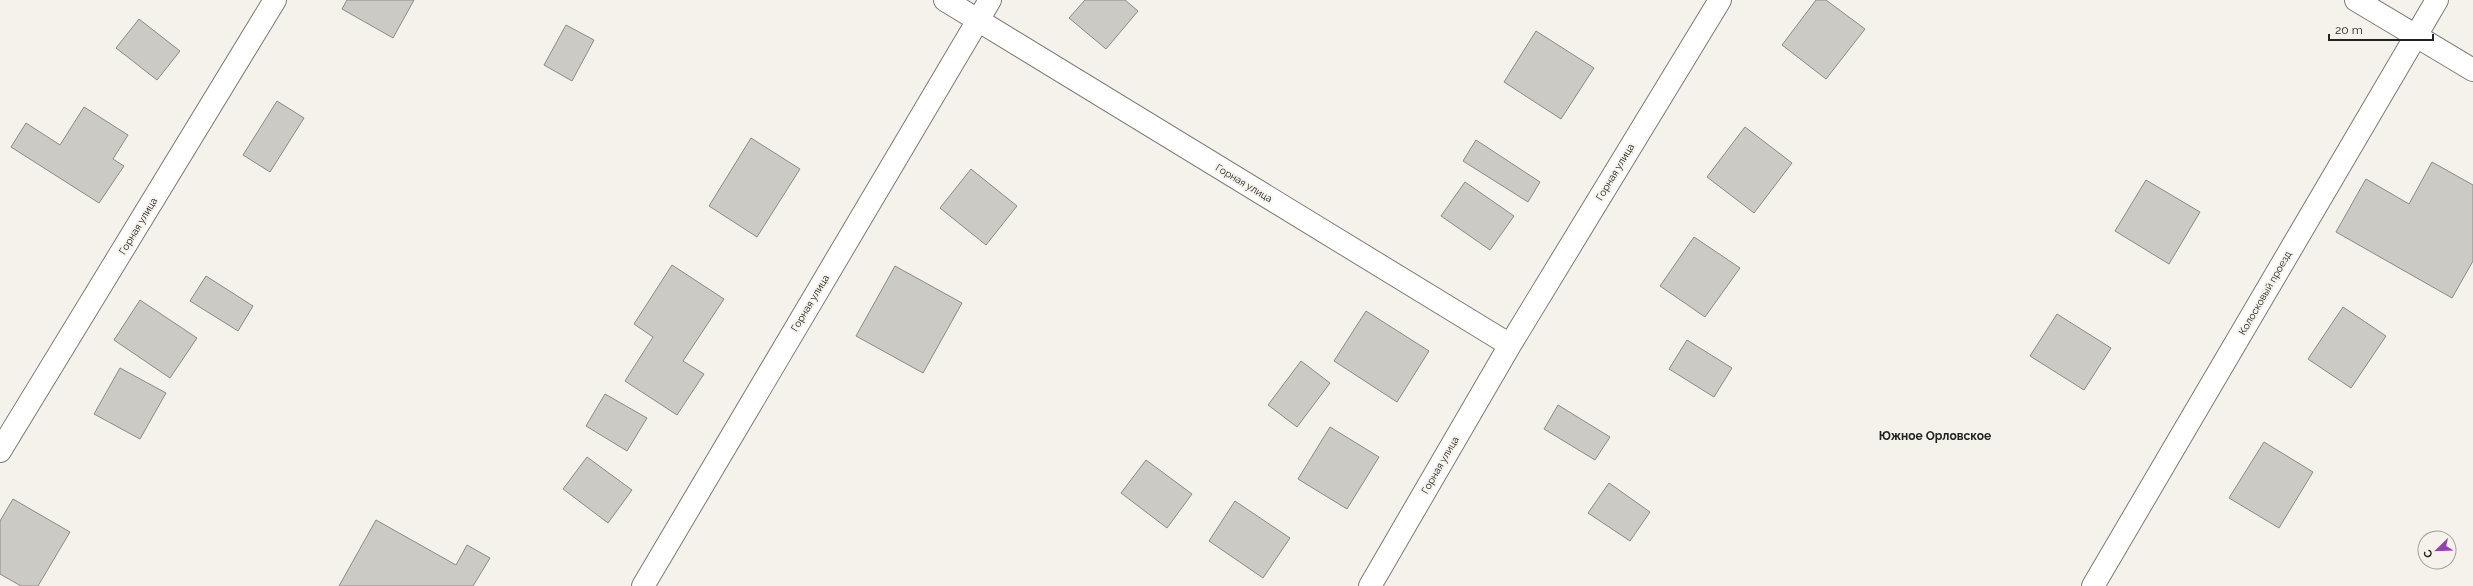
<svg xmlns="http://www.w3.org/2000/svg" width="2473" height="586" font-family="Raleway,sans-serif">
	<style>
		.building { fill: #cccac4; stroke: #8c8a84 }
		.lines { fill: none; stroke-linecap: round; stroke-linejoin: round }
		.minor-casing { stroke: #7d7b75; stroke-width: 24 }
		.minor { stroke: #fff; stroke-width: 22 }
		.labels { text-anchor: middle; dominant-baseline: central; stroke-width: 3.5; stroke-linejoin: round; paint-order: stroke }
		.street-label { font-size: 10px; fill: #242321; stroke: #f5f2ec }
		.quarter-label { font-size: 12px; font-weight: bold; fill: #242321; stroke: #f5f2ec }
	</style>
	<rect width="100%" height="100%" fill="#f5f2ec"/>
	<path class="building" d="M 347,0 L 414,0 L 393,38 L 342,9 Z
		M 1085,0 L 1125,0 L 1138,11 L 1106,49 L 1069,18 Z
		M 1816,0 L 1826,0 L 1865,29 L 1826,79 L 1782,45 Z
		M 139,19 L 180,51 L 157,80 L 116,48 Z
		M 566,25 L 594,40 L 572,81 L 544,65 Z
		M 1536,31 L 1594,68 L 1561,119 L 1504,82 Z
		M 277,101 L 304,118 L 270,172 L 243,155 Z
		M 84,107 L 128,135 L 113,159 L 124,166 L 99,203 L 11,147 L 26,123 L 60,145 Z
		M 1745,127 L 1792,163 L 1754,213 L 1707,177 Z
		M 751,138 L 800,169 L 757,237 L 709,206 Z
		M 1476,140 L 1540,182 L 1528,202 L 1463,161 Z
		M 2432,162 L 2473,185 L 2473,261 L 2452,298 L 2336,232 L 2366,179 L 2409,204 Z
		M 971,169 L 1017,206 L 986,245 L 940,208 Z
		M 2146,180 L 2200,212 L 2169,264 L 2115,231 Z
		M 1465,182 L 1514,216 L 1490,250 L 1441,216 Z
		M 1694,237 L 1740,268 L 1705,317 L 1660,286 Z
		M 672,265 L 724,299 L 683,361 L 704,374 L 677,415 L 625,381 L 653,337 L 634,324 Z
		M 895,266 L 962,303 L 923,373 L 856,336 Z
		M 206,276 L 253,306 L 238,331 L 190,301 Z
		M 140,300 L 197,338 L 170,378 L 114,340 Z
		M 2343,307 L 2386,336 L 2351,388 L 2308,359 Z
		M 1366,311 L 1429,351 L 1397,402 L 1334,361 Z
		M 2057,314 L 2111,348 L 2084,390 L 2030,356 Z
		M 1687,340 L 1732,368 L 1714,397 L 1669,369 Z
		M 1301,361 L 1330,383 L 1297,427 L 1268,405 Z
		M 120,368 L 166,393 L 140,439 L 94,414 Z
		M 605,394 L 647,418 L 627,451 L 586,426 Z
		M 1558,405 L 1610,437 L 1595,460 L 1544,429 Z
		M 1330,427 L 1379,457 L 1347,509 L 1298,479 Z
		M 2264,442 L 2313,472 L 2279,528 L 2229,498 Z
		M 587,457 L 632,490 L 608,523 L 563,489 Z
		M 1146,460 L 1192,494 L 1167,528 L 1121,493 Z
		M 1609,483 L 1650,512 L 1630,541 L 1588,513 Z
		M 13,499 L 70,532 L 38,586 L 21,586 L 0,574 L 0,521 Z
		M 1235,501 L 1290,538 L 1263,578 L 1209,541 Z
		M 376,520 L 456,565 L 467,545 L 490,558 L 473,586 L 339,586 Z"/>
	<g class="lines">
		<defs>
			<path id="minor" d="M 945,0 L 1510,345
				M 2356,0 L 2473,70
				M 0,451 L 275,0
				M 643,586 L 990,0
				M 1370,586 L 1510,345 L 1720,0
				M 2093,586 L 2437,0"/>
		</defs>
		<use href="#minor" class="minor-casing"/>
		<use href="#minor" class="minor"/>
	</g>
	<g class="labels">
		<g class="street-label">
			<text transform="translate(1615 172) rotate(-59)">Горная улица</text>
			<text transform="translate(1244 183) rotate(31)">Горная улица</text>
			<text transform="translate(138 226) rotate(-59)">Горная улица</text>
			<text transform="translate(2265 293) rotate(-60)">Колосковый проезд</text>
			<text transform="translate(810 303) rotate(-59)">Горная улица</text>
			<text transform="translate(1440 465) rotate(-60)">Горная улица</text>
		</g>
		<g class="quarter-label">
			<text x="1935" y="436">Южное Орловское</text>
		</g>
	</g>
	<g transform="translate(2437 550) rotate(247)"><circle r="19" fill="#f5f2ec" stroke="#a19f9b"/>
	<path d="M0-3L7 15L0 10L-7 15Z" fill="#9341b0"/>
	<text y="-6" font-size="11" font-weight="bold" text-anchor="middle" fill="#242321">С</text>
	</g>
	<path d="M2329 34v6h104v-6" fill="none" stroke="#242321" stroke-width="2"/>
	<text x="2335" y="34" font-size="12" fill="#242321" stroke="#f5f2ec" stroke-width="3" paint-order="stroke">20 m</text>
</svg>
